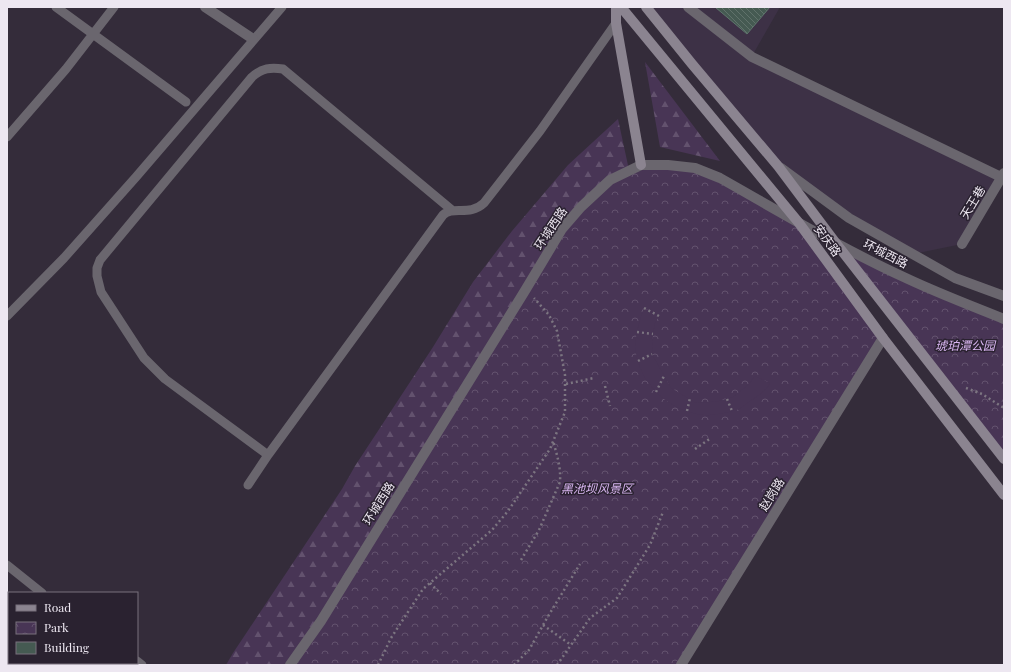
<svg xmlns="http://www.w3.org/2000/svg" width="1011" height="672" font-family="'Playfair Display','Noto Sans SC',serif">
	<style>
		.built { fill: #3d3146 }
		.forest { fill: url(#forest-firs) }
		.park { fill: url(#park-crowns) }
		.garden { fill: #483555 }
		.building { fill: url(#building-back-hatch); stroke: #5e746c }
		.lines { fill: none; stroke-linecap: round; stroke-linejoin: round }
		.path { stroke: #7c7581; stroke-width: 2.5; stroke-dasharray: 2 3; stroke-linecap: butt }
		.service { stroke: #6a666e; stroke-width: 9 }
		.minor { stroke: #6a666e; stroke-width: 10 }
		.tertiary { stroke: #6a666e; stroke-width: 10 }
		.secondary { stroke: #8b8490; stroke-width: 10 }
		.labels { text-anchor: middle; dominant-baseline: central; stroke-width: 3; stroke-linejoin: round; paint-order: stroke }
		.street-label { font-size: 12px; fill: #ede7f1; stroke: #2a2230 }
		.park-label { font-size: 12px; font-style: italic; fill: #d8b5f0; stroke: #2a2230 }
	</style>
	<defs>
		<pattern id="forest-firs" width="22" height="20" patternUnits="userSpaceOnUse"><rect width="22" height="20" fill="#483555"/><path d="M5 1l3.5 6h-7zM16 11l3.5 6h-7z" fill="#63526e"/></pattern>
		<pattern id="park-crowns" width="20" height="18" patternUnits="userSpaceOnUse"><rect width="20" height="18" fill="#483555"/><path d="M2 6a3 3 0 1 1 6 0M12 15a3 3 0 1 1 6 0" fill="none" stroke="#63526e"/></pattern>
		<pattern id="building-back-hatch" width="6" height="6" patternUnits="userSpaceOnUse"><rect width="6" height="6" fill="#455a52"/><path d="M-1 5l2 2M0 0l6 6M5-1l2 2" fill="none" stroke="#60726b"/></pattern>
	</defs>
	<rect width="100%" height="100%" fill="#342c3a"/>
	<path class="built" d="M 646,7 L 780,7 L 752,56 L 1001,177 L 962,244 L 913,254 L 778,166 Z"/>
	<path class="forest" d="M 645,62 L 720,161 L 660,147 Z
		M 618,119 L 629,170 L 290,665 L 226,665 L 233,653 L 342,489 L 355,466 L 433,347 L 473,282 L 512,231 L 568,165 Z"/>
	<path class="park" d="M 641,165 L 695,168 L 799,223 L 883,338 L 681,665 L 290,665 L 562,229 L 595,193 Z
		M 835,242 L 1004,319 L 1004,459 Z"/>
	<path class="garden" d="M 644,308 L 659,316 L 655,323 L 653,334 L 652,354 L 671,388 L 696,403 L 719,401 L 733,397 L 748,385 L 755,376 L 770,383 C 765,392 758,396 750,401 C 746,404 741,408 737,410 C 731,412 710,416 704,415 C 674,412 647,391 638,362 C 632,344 638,325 644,308 Z"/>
	<path class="building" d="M 715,7 L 770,7 L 747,34 Z"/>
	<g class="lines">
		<path class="path" d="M 644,308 L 659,316
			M 637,332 L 653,334
			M 638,361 L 652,354
			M 566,384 L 594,378
			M 605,386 L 610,406
			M 966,388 L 982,394 L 1004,408
			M 656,392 L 664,376
			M 727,399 L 732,411
			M 687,411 L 690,398
			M 695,449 L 711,438
			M 521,560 L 539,530 L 560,482 C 561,467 557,455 553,441
			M 430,583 L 441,594
			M 543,625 L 571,645
			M 378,665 L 391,638 L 423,589 L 492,530 L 508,511 L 550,449 L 565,412 L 565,375 L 557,331 L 549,315 L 534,298
			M 514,665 L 529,650 L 547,618 L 580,564
			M 557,665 L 590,618 L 617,598 L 650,545 L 663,512"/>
		<path class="service" d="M 56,7 L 186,102
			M 7,137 L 66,69 L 114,7
			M 7,316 L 64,258 L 136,177 L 282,7
			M 268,455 L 165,379 L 144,358 L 101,292 L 97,276 L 97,268 L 100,260 L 252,77 C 262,68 271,67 283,69 L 453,211
			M 248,485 L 268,455 L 443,215 C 453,205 469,217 484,203 L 540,131 L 616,23
			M 7,565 L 42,593
			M 137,661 L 142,665"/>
		<path class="minor" d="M 205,7 L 253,39
			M 688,7 L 752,57 L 1001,177
			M 962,244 L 1004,173
			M 681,665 L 883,338"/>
		<path class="tertiary" d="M 781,168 L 849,218 L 955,278 L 1004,296
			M 290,665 L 321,621 L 526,289 L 562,229 L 581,207 L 610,180 L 641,165 L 668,165 L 695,168 L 720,178 C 782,213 844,250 908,279 C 940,294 972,306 1004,319"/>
		<path class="secondary" d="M 616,7 L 616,23 L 641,165
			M 621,7 L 799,223 L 883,338 L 1004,495
			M 646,7 L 692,64 L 778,166 L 835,242 L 1004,459"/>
	</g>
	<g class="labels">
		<g class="street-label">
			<text transform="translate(972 202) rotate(-59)">天王巷</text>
			<text transform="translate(550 228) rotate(-56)">环城西路</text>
			<text transform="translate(828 240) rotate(54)">安庆路</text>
			<text transform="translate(886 253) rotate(27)">环城西路</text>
			<text transform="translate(771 494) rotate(-58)">赵岗路</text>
			<text transform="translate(378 503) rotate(-58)">环城西路</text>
		</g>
		<g class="park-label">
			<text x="965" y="345">琥珀潭公园</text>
			<text x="597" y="488">黑池坝风景区</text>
		</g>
	</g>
	<rect width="1011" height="672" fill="none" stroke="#ede7f1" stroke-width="16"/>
	<rect x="8" y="592" width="130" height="72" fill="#2a2230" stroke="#78717d"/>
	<rect x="16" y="605" width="20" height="6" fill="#8b8490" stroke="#78717d"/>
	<text x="44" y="612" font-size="12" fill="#ede7f1">Road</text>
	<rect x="16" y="622" width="20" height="12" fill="url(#park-crowns)" stroke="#78717d"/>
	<text x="44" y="632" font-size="12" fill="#ede7f1">Park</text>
	<rect x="16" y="642" width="20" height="12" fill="#455a52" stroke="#78717d"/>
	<text x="44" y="652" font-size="12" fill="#ede7f1">Building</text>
</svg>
